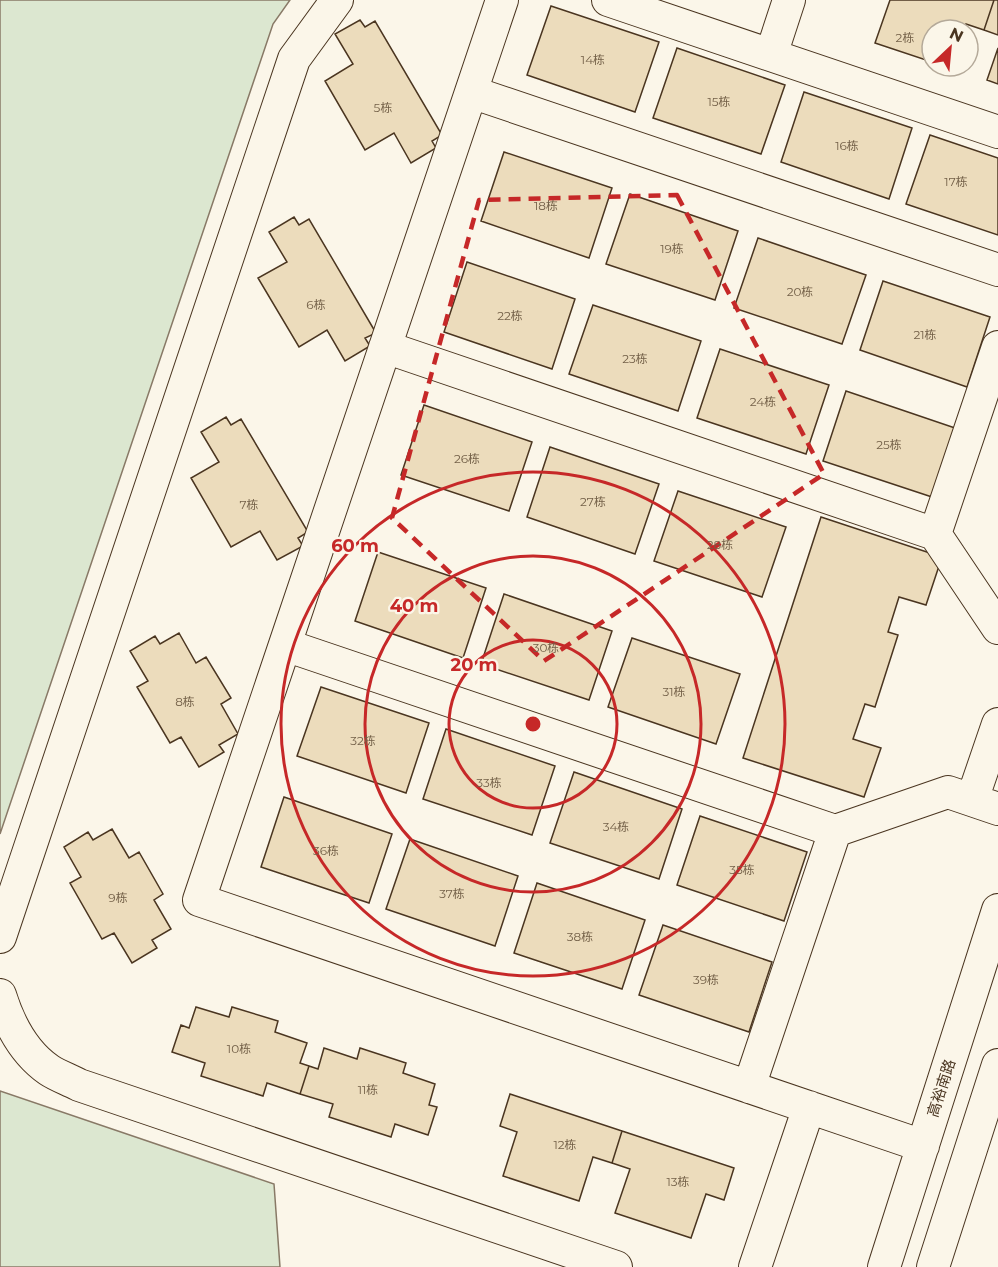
<svg xmlns="http://www.w3.org/2000/svg" width="998" height="1267" font-family="Montserrat,'Noto Sans SC',sans-serif">
	<style>
		.green { fill: #dce7d0; stroke: #887966; stroke-width: 1.5 }
		.building { fill: #ecdcbc; stroke: #4a3520; stroke-width: 1.5 }
		.lines { fill: none; stroke-linecap: round; stroke-linejoin: round }
		.minor-casing { stroke: #4a3520; stroke-width: 34 }
		.minor { stroke: #fbf6e9; stroke-width: 32 }
		.marked { fill: none; stroke: #c62828; stroke-width: 4.5; stroke-dasharray: 12 8; stroke-linejoin: round }
		.ring { fill: none; stroke: #c62828; stroke-width: 3 }
		.labels { text-anchor: middle; dominant-baseline: central; stroke-width: 4.5; stroke-linejoin: round; paint-order: stroke }
		.number-label { font-size: 12px; fill: #725f47 }
		.street-label { font-size: 15px; fill: #4a3520; stroke: #fbf6e9 }
		.centre { fill: #c62828; stroke: #fbf6e9; stroke-width: 3 }
		.ring-label { font-size: 18px; text-anchor: middle; font-weight: bold; fill: #c62828; stroke: #fbf6e9; stroke-width: 4.5; stroke-linejoin: round; paint-order: stroke }
	</style>
	<rect width="100%" height="100%" fill="#fbf6e9"/>
	<path class="green" d="M 0,0 L 290,0 L 273,24 L 0,834 Z
		M 0,1091 L 274,1184 L 280,1267 L 0,1267 Z"/>
	<path class="building" d="M 890,0 L 994,0 L 984,30 L 966,24 L 964,30 L 932,30 L 932,62 L 875,43 Z
		M 994,0 L 998,0 L 998,35 L 984,30 Z
		M 551,6 L 659,42 L 635,112 L 527,75 Z
		M 360,20 L 365,27 L 375,21 L 442,135 L 432,141 L 436,148 L 411,163 L 394,133 L 365,150 L 325,81 L 353,64 L 335,34 Z
		M 677,48 L 785,85 L 761,154 L 653,118 Z
		M 998,48 L 998,84 L 987,80 Z
		M 804,92 L 912,128 L 889,199 L 781,162 Z
		M 930,135 L 998,158 L 998,235 L 906,204 Z
		M 504,152 L 612,188 L 589,258 L 481,221 Z
		M 630,194 L 738,231 L 715,300 L 606,264 Z
		M 294,217 L 299,225 L 309,219 L 376,333 L 365,338 L 370,346 L 345,361 L 327,330 L 299,347 L 258,278 L 287,262 L 269,232 Z
		M 758,238 L 866,275 L 842,344 L 734,308 Z
		M 467,262 L 575,299 L 552,369 L 444,332 Z
		M 883,281 L 990,317 L 967,387 L 860,350 Z
		M 593,305 L 701,341 L 678,411 L 569,374 Z
		M 720,349 L 829,385 L 806,454 L 697,418 Z
		M 846,391 L 955,428 L 932,497 L 823,461 Z
		M 424,405 L 532,442 L 509,511 L 401,475 Z
		M 226,417 L 231,425 L 241,419 L 308,532 L 298,538 L 303,546 L 277,560 L 260,531 L 231,547 L 191,478 L 219,462 L 201,432 Z
		M 550,447 L 659,484 L 635,554 L 527,517 Z
		M 678,491 L 786,527 L 762,597 L 654,561 Z
		M 821,517 L 942,557 L 926,605 L 899,597 L 888,632 L 898,635 L 875,707 L 865,704 L 853,739 L 881,748 L 864,797 L 743,758 Z
		M 378,552 L 486,588 L 463,658 L 355,621 Z
		M 504,594 L 612,631 L 589,700 L 481,664 Z
		M 179,633 L 196,663 L 206,657 L 231,698 L 221,704 L 238,734 L 219,745 L 224,752 L 199,767 L 181,737 L 170,743 L 137,687 L 148,681 L 130,651 L 155,636 L 160,644 Z
		M 632,638 L 740,674 L 716,744 L 608,707 Z
		M 321,687 L 429,723 L 406,793 L 297,756 Z
		M 446,729 L 555,766 L 532,835 L 423,799 Z
		M 574,772 L 682,809 L 659,879 L 550,843 Z
		M 284,797 L 392,834 L 369,903 L 261,867 Z
		M 700,816 L 807,852 L 784,921 L 677,885 Z
		M 112,829 L 129,858 L 139,852 L 163,894 L 154,900 L 171,929 L 152,940 L 157,948 L 132,963 L 114,933 L 102,939 L 70,883 L 81,877 L 64,847 L 88,832 L 93,840 Z
		M 410,839 L 518,876 L 495,946 L 386,909 Z
		M 537,883 L 645,920 L 622,989 L 514,953 Z
		M 663,925 L 772,962 L 749,1032 L 639,995 Z
		M 196,1007 L 229,1017 L 232,1007 L 278,1021 L 275,1032 L 307,1043 L 300,1063 L 309,1066 L 300,1094 L 267,1083 L 263,1096 L 201,1076 L 205,1063 L 172,1052 L 181,1025 L 189,1028 Z
		M 324,1048 L 357,1059 L 360,1048 L 406,1063 L 403,1073 L 435,1084 L 429,1105 L 437,1107 L 428,1135 L 395,1124 L 391,1137 L 329,1117 L 333,1104 L 300,1094 L 309,1066 L 318,1069 Z
		M 510,1094 L 622,1131 L 612,1163 L 593,1157 L 579,1201 L 503,1176 L 517,1132 L 500,1126 Z
		M 622,1131 L 734,1168 L 724,1200 L 706,1194 L 691,1238 L 615,1213 L 630,1169 L 612,1163 Z"/>
	<g class="lines">
		<defs>
			<path id="minor" d="M 502,0 L 199,900 L 923,1146
				M 608,0 L 998,132
				M 771,55 L 789,0
				M 471,92 L 998,270
				M 385,347 L 935,534 L 998,628
				M 935,534 L 998,347
				M 285,645 L 835,831 L 948,792 L 998,809
				M 972,800 L 998,724
				M 0,937 L 294,59 L 337,0
				M 0,995 C 9,1024 23,1052 49,1070 C 58,1076 70,1080 79,1085 L 616,1267
				M 749,1087 L 835,831
				M 755,1267 L 809,1107
				M 884,1267 L 998,910
				M 933,1267 L 998,1065"/>
		</defs>
		<use href="#minor" class="minor-casing"/>
		<use href="#minor" class="minor"/>
	</g>
	<path class="marked" d="M 677,195 L 824,474 L 544,661 L 392,518 L 479,200 Z"/>
	<g class="ring">
		<circle cx="533" cy="724" r="84"/>
		<circle cx="533" cy="724" r="168"/>
		<circle cx="533" cy="724" r="252"/>
	</g>
	<g class="labels">
		<g class="number-label">
			<text x="905" y="37">2栋</text>
			<text x="593" y="59">14栋</text>
			<text x="719" y="101">15栋</text>
			<text x="383" y="107">5栋</text>
			<text x="847" y="145">16栋</text>
			<text x="956" y="181">17栋</text>
			<text x="546" y="205">18栋</text>
			<text x="672" y="248">19栋</text>
			<text x="800" y="291">20栋</text>
			<text x="316" y="304">6栋</text>
			<text x="510" y="315">22栋</text>
			<text x="925" y="334">21栋</text>
			<text x="635" y="358">23栋</text>
			<text x="763" y="401">24栋</text>
			<text x="889" y="444">25栋</text>
			<text x="467" y="458">26栋</text>
			<text x="593" y="501">27栋</text>
			<text x="249" y="504">7栋</text>
			<text x="720" y="544">28栋</text>
			<text x="546" y="647">30栋</text>
			<text x="674" y="691">31栋</text>
			<text x="185" y="701">8栋</text>
			<text x="363" y="740">32栋</text>
			<text x="489" y="782">33栋</text>
			<text x="616" y="826">34栋</text>
			<text x="326" y="850">36栋</text>
			<text x="742" y="869">35栋</text>
			<text x="452" y="893">37栋</text>
			<text x="118" y="897">9栋</text>
			<text x="580" y="936">38栋</text>
			<text x="706" y="979">39栋</text>
			<text x="239" y="1048">10栋</text>
			<text x="368" y="1089">11栋</text>
			<text x="565" y="1144">12栋</text>
			<text x="678" y="1181">13栋</text>
		</g>
		<g class="street-label">
			<text transform="translate(941 1088) rotate(-72)">高裕南路</text>
		</g>
	</g>
	<circle cx="533" cy="724" r="9" class="centre"/>
	<g class="ring-label">
		<text x="355" y="552">60 m</text>
		<text x="414" y="612">40 m</text>
		<text x="474" y="671">20 m</text>
	</g>
	<g transform="translate(950 48) rotate(26)"><circle r="28" fill="#fbf6e9" stroke="#b4a999" stroke-width="1.5"/>
	<path d="M0-4.5L10 22L0 15L-10 22Z" fill="#c62828"/>
	<text y="-9" font-size="16" font-weight="bold" text-anchor="middle" fill="#4a3520">N</text>
	</g>
</svg>
